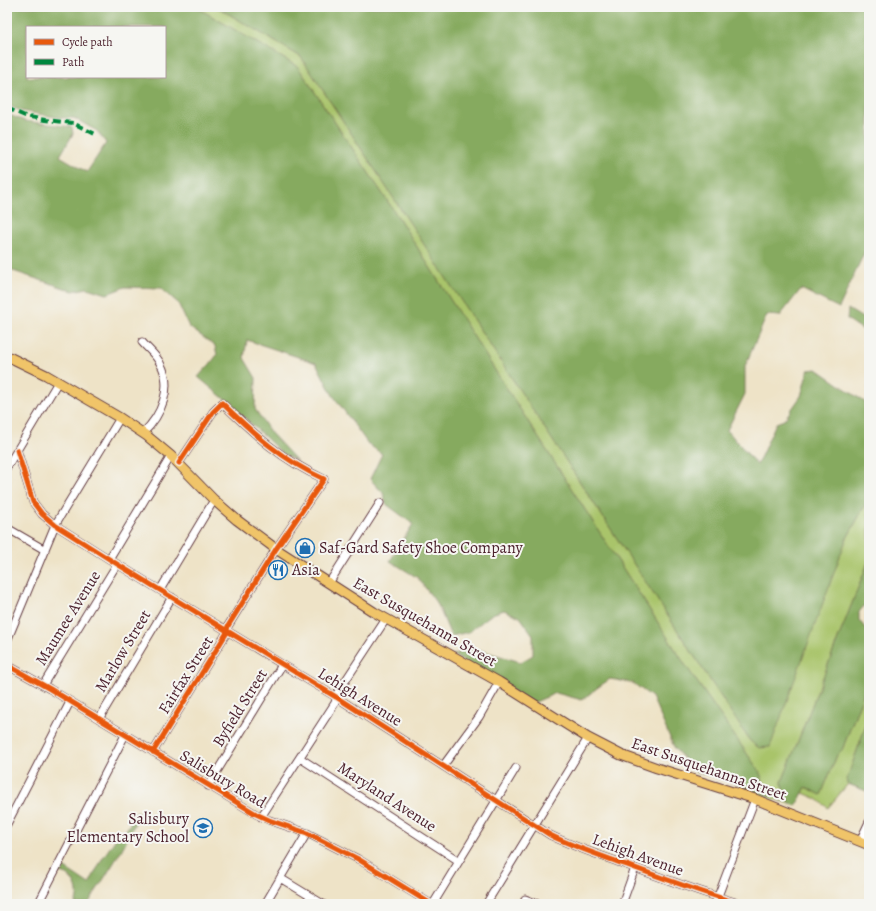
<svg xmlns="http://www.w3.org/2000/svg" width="876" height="911" font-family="Alegreya,serif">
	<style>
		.green { fill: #a9c46a; stroke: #7a724a }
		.forest { fill: #86aa5e; stroke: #686444; fill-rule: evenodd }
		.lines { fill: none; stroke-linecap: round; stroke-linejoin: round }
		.minor-casing { stroke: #633c42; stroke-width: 9 }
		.major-casing { stroke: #633c42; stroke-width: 11 }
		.minor { stroke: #fff; stroke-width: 7 }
		.major { stroke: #f0c469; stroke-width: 9 }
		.quiet { stroke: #00873e; stroke-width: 4; stroke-dasharray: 8 4; stroke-linecap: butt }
		.cycleway-casing { stroke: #f6f6f2; stroke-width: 8 }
		.cycleway { stroke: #e8590c; stroke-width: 5 }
		.labels { text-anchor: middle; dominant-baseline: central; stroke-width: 4; stroke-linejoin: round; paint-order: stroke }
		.poi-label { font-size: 16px; fill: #4a1f2b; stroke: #f6f6f2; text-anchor: start }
		.street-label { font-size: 16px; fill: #4a1f2b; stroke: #f6f6f2 }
	</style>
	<rect width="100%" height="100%" fill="#f6f6f2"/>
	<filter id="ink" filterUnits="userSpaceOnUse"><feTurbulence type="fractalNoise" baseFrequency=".025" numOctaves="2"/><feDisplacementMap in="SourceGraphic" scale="8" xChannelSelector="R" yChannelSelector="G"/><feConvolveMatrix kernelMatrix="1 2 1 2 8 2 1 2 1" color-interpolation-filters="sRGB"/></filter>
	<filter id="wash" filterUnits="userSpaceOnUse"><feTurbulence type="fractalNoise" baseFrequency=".012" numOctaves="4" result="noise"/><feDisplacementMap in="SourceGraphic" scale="16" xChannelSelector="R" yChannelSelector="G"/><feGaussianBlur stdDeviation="0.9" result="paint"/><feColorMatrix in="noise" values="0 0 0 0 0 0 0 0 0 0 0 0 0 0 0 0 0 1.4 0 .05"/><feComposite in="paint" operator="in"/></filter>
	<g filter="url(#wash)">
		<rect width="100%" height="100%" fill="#eee3c7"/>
		<path class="green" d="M 196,7 L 217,7 L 301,57 L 750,741 L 846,540 L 869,498 L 869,560 L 782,782 L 784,793 L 791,804 L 770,798 L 759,771 L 686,666 L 498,375 L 398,217 L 298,67 Z
			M 869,679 L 869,716 L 847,779 L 848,784 L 828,808 L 817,799 L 803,793 L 806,787 L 821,795 L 837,755 L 842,750 Z"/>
		<path class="forest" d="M 7,7 L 196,7 L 298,67 L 398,217 L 498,375 L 686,666 L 759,771 L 770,798 L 745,788 L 732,782 L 695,771 L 675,749 L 652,697 L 633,683 L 610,679 L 597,688 L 582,700 L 556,693 L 533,703 L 453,655 L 465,650 L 483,651 L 521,662 L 533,655 L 533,635 L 520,617 L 504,610 L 492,614 L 469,632 L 451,636 L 438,605 L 418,578 L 390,561 L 413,524 L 386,504 L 383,493 L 370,479 L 382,454 L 368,444 L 332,394 L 316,363 L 247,340 L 244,358 L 256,378 L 255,409 L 271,433 L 297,461 L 283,454 L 228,402 L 198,377 L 210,364 L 217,355 L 215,346 L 189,327 L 178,303 L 161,288 L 125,287 L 107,294 L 87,288 L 73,291 L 7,269 L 7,114 L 25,121 L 72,127 L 73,134 L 60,156 L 87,172 L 106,143 L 97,131 L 74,118 L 61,118 L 21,111 L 7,105 ZM 27,27 L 165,27 L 165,77 L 27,77 Z
			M 217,7 L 869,7 L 869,253 L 865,251 L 839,308 L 801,289 L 780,316 L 767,315 L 745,366 L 745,394 L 727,430 L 757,465 L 776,423 L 784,420 L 801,396 L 808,370 L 817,369 L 869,405 L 869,498 L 846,540 L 770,747 L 759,748 L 750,741 L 301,57 Z
			M 848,309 L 869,322 L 869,334 L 847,319 Z
			M 869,560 L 869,600 L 859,612 L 859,620 L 869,633 L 869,679 L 842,750 L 837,755 L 821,795 L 806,787 L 796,806 L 791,804 L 784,793 L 782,782 Z
			M 869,716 L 869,792 L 848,784 L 847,779 Z
			M 139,812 C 129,843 105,876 88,904 L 75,904 C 80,894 76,881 67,875 C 64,874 60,873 57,873 L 62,866 L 89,884 L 102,859 L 117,837 L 125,832 L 131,822 L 131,813 Z"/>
	</g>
	<g filter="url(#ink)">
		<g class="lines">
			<defs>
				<path id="minor" d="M 142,342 C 148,349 156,355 160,363 C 174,387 161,416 143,433
					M 17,450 L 33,502 L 42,514 L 55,525 L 117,564 L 336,697 L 550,835 C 574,847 599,855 624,864 C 663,878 702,893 741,904
					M 7,467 L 58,382
					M 7,528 L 45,550
					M 109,559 L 171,456
					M 329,583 L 380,503
					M 160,590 L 214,500
					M 7,641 L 55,525 L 120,418
					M 7,665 L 50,689 L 256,814 L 269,820 L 307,833 L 358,859 L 431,904
					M 43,685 L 117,564
					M 99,719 L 172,597
					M 153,752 L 226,634 L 228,626 L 276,549 L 324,479 C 282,460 255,435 222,403 L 213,412 L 179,463
					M 300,758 L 459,861
					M 443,766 L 479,717 L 499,682
					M 208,786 L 279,670 L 282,664
					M 261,817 L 335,703 L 338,692 L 386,619
					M 7,824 L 70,702
					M 860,841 L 869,822
					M 280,878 L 323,904
					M 525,899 L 538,904
					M 38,904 L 125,735
					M 265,904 L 307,833
					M 433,904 L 516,768
					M 486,904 L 588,738
					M 622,904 L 635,868
					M 715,904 L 755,799"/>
				<path id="major" d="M 7,356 L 46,375 L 120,418 L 147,436 L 171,456 L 214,500 L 237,520 L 276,549 L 374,612 L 499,682 L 588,738 L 621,755 L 657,768 L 755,799 L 869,845"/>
			</defs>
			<use href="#minor" class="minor-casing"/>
			<use href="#major" class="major-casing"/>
			<use href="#minor" class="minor"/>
			<use href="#major" class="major"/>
			<path class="quiet" d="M 7,108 L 25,116 L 45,120 L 73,123 L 97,135"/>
			<defs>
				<path id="cycleway" d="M 17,450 L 33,502 L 42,514 L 55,525 L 117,564 L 336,697 L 550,835 C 574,847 599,855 624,864 C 663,878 702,893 741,904
					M 7,665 L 50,689 L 256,814 L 269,820 L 307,833 L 358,859 L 431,904
					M 153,752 L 226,634 L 228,626 L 276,549 L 324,479 C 282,460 255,435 222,403 L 213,412 L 179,463"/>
			</defs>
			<use href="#cycleway" class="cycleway-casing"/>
			<use href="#cycleway" class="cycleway"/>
		</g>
	</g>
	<defs>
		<symbol id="shop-ring" viewBox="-11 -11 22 22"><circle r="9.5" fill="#f6f6f2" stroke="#1f6fb2" stroke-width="1.5"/><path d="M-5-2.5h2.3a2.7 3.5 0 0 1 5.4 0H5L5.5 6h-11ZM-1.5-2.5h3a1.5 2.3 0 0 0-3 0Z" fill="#1f6fb2"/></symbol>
		<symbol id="restaurant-ring" viewBox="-11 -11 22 22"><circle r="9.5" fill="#f6f6f2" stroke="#1f6fb2" stroke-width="1.5"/><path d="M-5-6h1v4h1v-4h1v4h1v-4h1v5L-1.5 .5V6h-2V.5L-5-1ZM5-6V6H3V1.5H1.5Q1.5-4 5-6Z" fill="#1f6fb2"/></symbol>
		<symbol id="school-ring" viewBox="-11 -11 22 22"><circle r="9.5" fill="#f6f6f2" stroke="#1f6fb2" stroke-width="1.5"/><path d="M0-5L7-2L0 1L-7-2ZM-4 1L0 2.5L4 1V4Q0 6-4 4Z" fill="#1f6fb2"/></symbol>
	</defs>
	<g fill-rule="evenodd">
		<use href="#shop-ring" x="294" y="537" width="22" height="22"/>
		<use href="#restaurant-ring" x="267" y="559" width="22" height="22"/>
		<use href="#school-ring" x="192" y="817" width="22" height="22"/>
	</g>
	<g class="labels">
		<g class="poi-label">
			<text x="319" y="548">Saf-Gard Safety Shoe Company</text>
			<text x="292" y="570">Asia</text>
			<text x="189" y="819" text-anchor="end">Salisbury<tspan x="189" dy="18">Elementary School</tspan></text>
		</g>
		<g class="street-label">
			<text transform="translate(68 618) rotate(-58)">Maumee Avenue</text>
			<text transform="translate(425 622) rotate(30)">East Susquehanna Street</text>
			<text transform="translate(123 651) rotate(-59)">Marlow Street</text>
			<text transform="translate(186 675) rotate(-58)">Fairfax Street</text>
			<text transform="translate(360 697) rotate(32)">Lehigh Avenue</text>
			<text transform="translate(240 708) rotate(-58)">Byfield Street</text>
			<text transform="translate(709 769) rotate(19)">East Susquehanna Street</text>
			<text transform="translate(223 779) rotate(31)">Salisbury Road</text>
			<text transform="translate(387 797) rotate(33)">Maryland Avenue</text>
			<text transform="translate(638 855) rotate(20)">Lehigh Avenue</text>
		</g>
	</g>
	<rect width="876" height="911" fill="none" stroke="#f6f6f2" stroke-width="24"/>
	<rect x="26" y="26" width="140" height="52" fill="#f6f6f2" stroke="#b1a0a2"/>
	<rect x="34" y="39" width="20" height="6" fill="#e8590c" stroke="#b1a0a2"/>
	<text x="62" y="46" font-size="12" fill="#4a1f2b">Cycle path</text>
	<rect x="34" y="59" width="20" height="6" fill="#00873e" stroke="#b1a0a2"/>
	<text x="62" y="66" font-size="12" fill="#4a1f2b">Path</text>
</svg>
